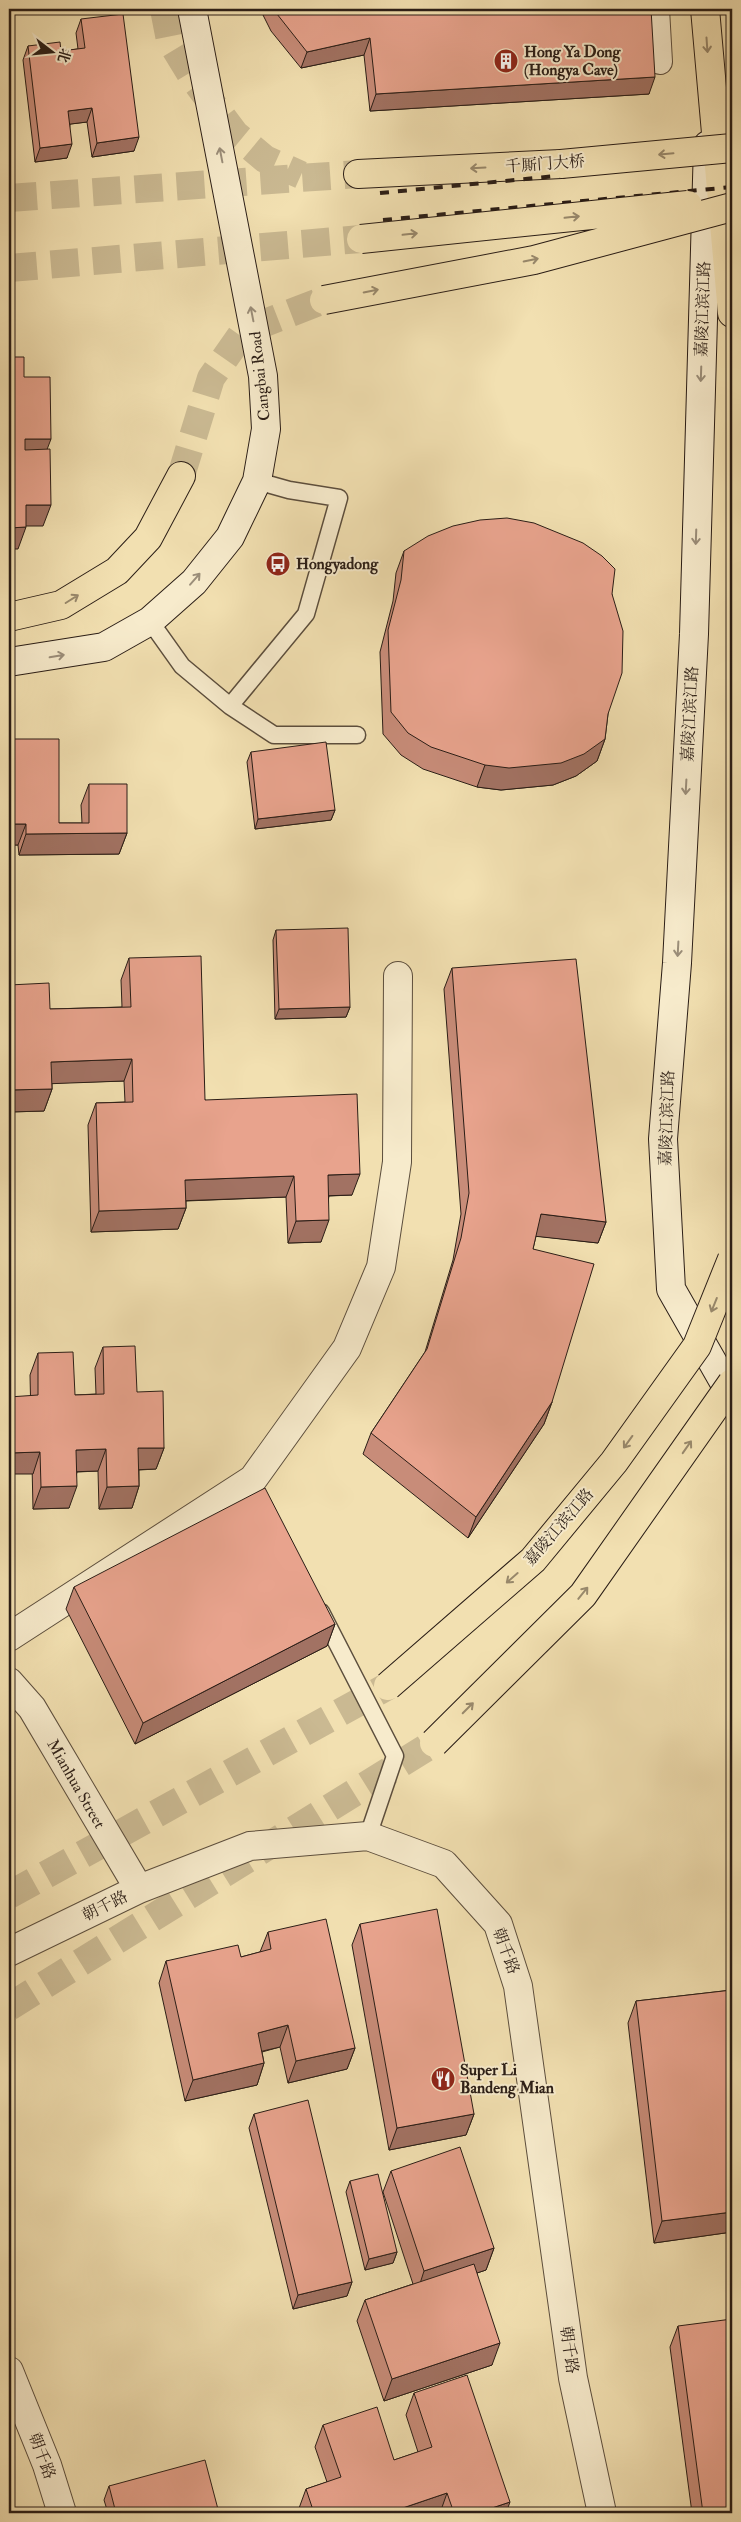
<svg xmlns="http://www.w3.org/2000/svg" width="741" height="2522" font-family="'IM FELL Double Pica','Noto Serif SC',serif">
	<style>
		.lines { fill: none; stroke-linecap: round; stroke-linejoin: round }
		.secondary-tunnel { stroke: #cab992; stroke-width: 28; stroke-dasharray: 28 14; stroke-linecap: butt }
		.primary-tunnel { stroke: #cab992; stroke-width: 28; stroke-dasharray: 28 14; stroke-linecap: butt }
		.service-casing { stroke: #5c4e3d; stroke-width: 19 }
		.pedestrian-casing { stroke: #5c4e3d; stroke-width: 26 }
		.minor-casing { stroke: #5c4e3d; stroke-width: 30 }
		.tertiary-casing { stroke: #5c4e3d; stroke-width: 30 }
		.secondary-casing { stroke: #2a1d16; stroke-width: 30 }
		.primary-casing { stroke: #2a1d16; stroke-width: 30 }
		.service { stroke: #f7ebcc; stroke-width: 16 }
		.pedestrian { stroke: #f7ebcc; stroke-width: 24 }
		.minor { stroke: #f7ebcc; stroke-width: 28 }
		.tertiary { stroke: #f7ebcc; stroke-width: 28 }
		.secondary { stroke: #f7ebcc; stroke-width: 28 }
		.primary { stroke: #f2e0b1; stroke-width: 28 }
		.rail { stroke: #2a1d16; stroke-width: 4; stroke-dasharray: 9 9; stroke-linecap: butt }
		.primary-bridge-casing { stroke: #2a1d16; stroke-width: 30; stroke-linecap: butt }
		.primary-bridge { stroke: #f2e0b1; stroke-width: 28 }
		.wall { fill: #c88c79; stroke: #2a1d16 }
		.shaded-wall { fill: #a27263; stroke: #2a1d16 }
		.building { fill: #e8a38d; stroke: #2a1d16 }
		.oneway { stroke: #98886b }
		.oneway2 { stroke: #9b8e7a }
		.labels { text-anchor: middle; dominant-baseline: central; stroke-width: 4; stroke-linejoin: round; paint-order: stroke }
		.poi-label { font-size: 16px; font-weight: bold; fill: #2a1d16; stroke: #f7ebcc; text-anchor: start }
		.street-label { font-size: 16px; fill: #2a1d16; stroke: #f7ebcc }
	</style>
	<rect width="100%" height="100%" fill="#f2e0b1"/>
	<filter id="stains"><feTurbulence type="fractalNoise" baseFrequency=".004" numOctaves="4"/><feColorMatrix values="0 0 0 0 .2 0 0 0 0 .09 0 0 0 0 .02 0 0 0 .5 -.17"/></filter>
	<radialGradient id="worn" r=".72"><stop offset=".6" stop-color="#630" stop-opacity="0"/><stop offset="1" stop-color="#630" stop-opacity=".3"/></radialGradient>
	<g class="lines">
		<path class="secondary-tunnel" d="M 9,197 L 12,197"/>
		<path class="primary-tunnel" d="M 164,9 L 170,40 L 193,78 L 235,134 L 265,159 L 301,175
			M 9,198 L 358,174
			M 9,268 L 361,239
			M 181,476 L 211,378 L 244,331 L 324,300
			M 9,1895 L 388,1686
			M 9,2007 L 434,1743"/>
		<defs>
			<path id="service" d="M 150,621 L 182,666 L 230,706 L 274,735 L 357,735
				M 230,706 L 306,614 L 339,498 L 289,490 L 257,481
				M 321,1612 L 395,1756 L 368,1836"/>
			<path id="pedestrian" d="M 657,9 L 660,62"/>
			<path id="minor" d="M 9,1637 L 253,1479 L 347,1348 L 381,1267 L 397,1162 L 398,976
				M 9,2371 L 47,2465 L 62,2513"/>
			<path id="tertiary" d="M 9,1682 L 32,1708 L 139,1889
				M 9,1952 L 139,1889 L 250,1846 L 368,1836 L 444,1864 L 498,1924 L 518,1986 L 573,2378 L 602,2513"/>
			<path id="secondary" d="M 708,145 L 694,634 L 677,963 L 663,1139 L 671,1289 L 732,1396
				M 9,662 L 104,647 L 150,621 L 194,582 L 230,537 L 257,481 L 266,429 L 263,376 L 192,9"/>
			<path id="primary" d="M 705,9 L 732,313
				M 358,174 L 561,164
				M 9,617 L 61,605 L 117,571 L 148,538 L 181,476"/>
		</defs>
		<use href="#service" class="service-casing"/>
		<use href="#pedestrian" class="pedestrian-casing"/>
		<use href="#minor" class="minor-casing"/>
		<use href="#tertiary" class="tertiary-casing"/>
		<use href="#secondary" class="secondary-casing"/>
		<use href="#primary" class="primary-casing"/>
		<use href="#service" class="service"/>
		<use href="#pedestrian" class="pedestrian"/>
		<use href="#minor" class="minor"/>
		<use href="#tertiary" class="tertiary"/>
		<use href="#secondary" class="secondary"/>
		<use href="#primary" class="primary"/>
		<path class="rail" d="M 380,193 L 732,159
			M 383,220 L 732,187"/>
		<defs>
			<path id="primary-bridge" d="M 561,164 L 732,148
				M 361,239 L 688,205
				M 324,300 L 534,260 L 732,207
				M 388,1686 L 533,1560 L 614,1462 L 697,1346 L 732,1259
				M 434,1743 L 583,1595 L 732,1383"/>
		</defs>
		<use href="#primary-bridge" class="primary-bridge-casing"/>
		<use href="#primary-bridge" class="primary-bridge"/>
	</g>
	<path class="wall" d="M 260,9 L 651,9 L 649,94 L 370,111 L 364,55 L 301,68 L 271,31 Z
		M 81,19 L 134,151 L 92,157 L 87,122 L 70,124 L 67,158 L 35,162 L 23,60 L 28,46 L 61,51 L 78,49 L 76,33 Z
		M 404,551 L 612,594 L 608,714 L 605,739 L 597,761 L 576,776 L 553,785 L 501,790 L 477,787 L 423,769 L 401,755 L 383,734 L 380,652 L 393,601 L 396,573 Z
		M 9,739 L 59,823 L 82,823 L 81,805 L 89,784 L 127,833 L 119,854 L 19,855 L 18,845 L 9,845 Z
		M 251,752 L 335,810 L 331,820 L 255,829 L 247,762 Z
		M 276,930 L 350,1007 L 346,1017 L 275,1019 L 273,940 Z
		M 129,958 L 205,1100 L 352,1195 L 329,1196 L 321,1242 L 288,1243 L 286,1197 L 186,1201 L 186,1208 L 178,1229 L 91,1232 L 88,1125 L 96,1103 L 125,1102 L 124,1081 L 52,1083 L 52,1089 L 44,1111 L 9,1112 L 9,985 L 50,1009 L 122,1007 L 121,980 Z
		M 452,968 L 606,1222 L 598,1243 L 536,1236 L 533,1249 L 552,1402 L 544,1424 L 468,1538 L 363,1454 L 371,1433 L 425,1352 L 453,1260 L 461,1214 L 444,989 Z
		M 103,1347 L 137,1392 L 164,1448 L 156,1469 L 139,1470 L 139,1486 L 132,1508 L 99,1509 L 98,1471 L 77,1472 L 69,1508 L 33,1509 L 30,1375 L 38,1353 L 75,1395 L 96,1394 L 95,1368 Z
		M 74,1587 L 335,1624 L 327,1646 L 135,1744 L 66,1609 Z
		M 360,1924 L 474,2114 L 466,2135 L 389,2150 L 352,1945 Z
		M 268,1932 L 355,2048 L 347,2069 L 288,2083 L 280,2047 L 262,2052 L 264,2063 L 257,2085 L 185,2101 L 159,1983 L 166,1961 L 241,1957 L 260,1952 Z
		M 732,1990 L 732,2232 L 654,2243 L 628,2023 L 636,2001 Z
		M 254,2114 L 352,2282 L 347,2296 L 293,2309 L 249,2128 Z
		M 391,2171 L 494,2248 L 486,2270 L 477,2273 L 492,2365 L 384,2401 L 357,2321 L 365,2300 L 413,2284 L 383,2192 Z
		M 350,2181 L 397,2252 L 393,2263 L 365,2270 L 346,2192 Z
		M 678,2326 L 732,2513 L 692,2513 L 670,2347 Z
		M 414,2393 L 506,2513 L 299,2513 L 298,2511 L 306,2489 L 327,2482 L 315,2447 L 323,2425 L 394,2460 L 418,2452 L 406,2415 Z
		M 109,2486 L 219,2513 L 108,2513 L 104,2500 Z"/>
	<path class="shaded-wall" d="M 370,38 L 364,55 L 301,68 L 307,52 Z
		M 655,77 L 649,94 L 370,111 L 376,94 Z
		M 92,108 L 87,122 L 63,125 L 68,111 Z
		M 139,137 L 134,151 L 92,157 L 97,143 Z
		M 72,144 L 67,158 L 35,162 L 40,148 Z
		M 25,439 L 51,439 L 43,460 L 17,461 Z
		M 26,505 L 51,505 L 43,526 L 18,526 Z
		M 26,527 L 18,549 L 9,549 L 9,528 Z
		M 605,739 L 597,761 L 576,776 L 553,785 L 501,790 L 477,787 L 485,765 Z
		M 335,810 L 331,820 L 255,829 L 258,819 Z
		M 9,824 L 26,824 L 18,845 L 9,845 Z
		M 127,833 L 119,854 L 19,855 L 26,834 Z
		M 350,1007 L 346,1017 L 275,1019 L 279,1009 Z
		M 132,1059 L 124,1081 L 43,1084 L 51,1062 Z
		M 52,1089 L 44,1111 L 9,1112 L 9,1090 Z
		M 360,1174 L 352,1195 L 320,1196 L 328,1175 Z
		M 294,1176 L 286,1197 L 177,1201 L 185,1180 Z
		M 186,1208 L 178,1229 L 91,1232 L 99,1211 Z
		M 541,1214 L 606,1222 L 598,1243 L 533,1236 Z
		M 329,1220 L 321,1242 L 288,1243 L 296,1221 Z
		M 552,1402 L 544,1424 L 468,1538 L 476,1517 Z
		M 138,1448 L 164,1448 L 156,1469 L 130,1470 Z
		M 106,1449 L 98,1471 L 68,1472 L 76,1450 Z
		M 40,1452 L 33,1474 L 9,1474 L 9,1453 Z
		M 77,1486 L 69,1508 L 33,1509 L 41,1487 Z
		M 139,1486 L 132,1508 L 99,1509 L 107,1487 Z
		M 335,1624 L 327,1646 L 135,1744 L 143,1723 Z
		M 288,2025 L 280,2047 L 250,2054 L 258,2033 Z
		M 355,2048 L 347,2069 L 288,2083 L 296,2061 Z
		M 264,2063 L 257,2085 L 185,2101 L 193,2080 Z
		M 474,2114 L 466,2135 L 389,2150 L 397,2128 Z
		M 732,2212 L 732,2232 L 654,2243 L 662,2221 Z
		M 494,2248 L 486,2270 L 417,2293 L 424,2271 Z
		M 397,2252 L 393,2263 L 365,2270 L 369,2259 Z
		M 352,2282 L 347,2296 L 293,2309 L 298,2295 Z
		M 500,2343 L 492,2365 L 384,2401 L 392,2379 Z
		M 447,2493 L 440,2513 L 388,2513 Z
		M 510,2502 L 506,2513 L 477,2513 Z"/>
	<path class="building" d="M 274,9 L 651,9 L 655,77 L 376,94 L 370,38 L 307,52 L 277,14 Z
		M 123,14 L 139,137 L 97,143 L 92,108 L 68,111 L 72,144 L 40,148 L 28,46 L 60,42 L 61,51 L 85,48 L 81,19 Z
		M 9,357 L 24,357 L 24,377 L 50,377 L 51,439 L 25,439 L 25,450 L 50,449 L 51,505 L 26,505 L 26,527 L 9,528 Z
		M 507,518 L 534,523 L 583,543 L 602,556 L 615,569 L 612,594 L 623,631 L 622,673 L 608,714 L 605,739 L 584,754 L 561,763 L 509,768 L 485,765 L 431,747 L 408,733 L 391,712 L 388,630 L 401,580 L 404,551 L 428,536 L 453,526 L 480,520 Z
		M 9,739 L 59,739 L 59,823 L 89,823 L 89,784 L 127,784 L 127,833 L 26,834 L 26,824 L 9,824 Z
		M 326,742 L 335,810 L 258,819 L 251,752 Z
		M 348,928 L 350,1007 L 279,1009 L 276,930 Z
		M 201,956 L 205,1100 L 357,1094 L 360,1174 L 328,1175 L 329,1220 L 296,1221 L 294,1176 L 185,1180 L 186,1208 L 99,1211 L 96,1103 L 133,1102 L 132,1059 L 51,1062 L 52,1089 L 9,1090 L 9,985 L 49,983 L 50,1009 L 131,1007 L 129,958 Z
		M 576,959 L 606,1222 L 541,1214 L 533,1249 L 594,1264 L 552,1402 L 476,1517 L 371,1433 L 427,1349 L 461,1238 L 469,1193 L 452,968 Z
		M 135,1346 L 137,1392 L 163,1391 L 164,1448 L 138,1448 L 139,1486 L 107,1487 L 106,1449 L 76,1450 L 77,1486 L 41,1487 L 40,1452 L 9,1453 L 9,1397 L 38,1395 L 38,1353 L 73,1352 L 75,1395 L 104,1394 L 103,1347 Z
		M 265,1488 L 335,1624 L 143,1723 L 74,1587 Z
		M 437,1909 L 474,2114 L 397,2128 L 360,1924 Z
		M 326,1919 L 355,2048 L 296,2061 L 288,2025 L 258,2033 L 264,2063 L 193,2080 L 166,1961 L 238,1945 L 241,1957 L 271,1949 L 268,1932 Z
		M 732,1990 L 732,2212 L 662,2221 L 636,2001 Z
		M 308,2100 L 352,2282 L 298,2295 L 254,2114 Z
		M 460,2147 L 494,2248 L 424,2271 L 391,2171 Z
		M 378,2174 L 397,2252 L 369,2259 L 350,2181 Z
		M 474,2264 L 500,2343 L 392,2379 L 365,2300 Z
		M 732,2319 L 732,2513 L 703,2513 L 678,2326 Z
		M 467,2375 L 510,2502 L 477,2513 L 454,2513 L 447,2493 L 388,2513 L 314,2513 L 306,2489 L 341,2477 L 323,2425 L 377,2407 L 394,2460 L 432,2447 L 414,2393 Z
		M 205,2460 L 219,2513 L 116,2513 L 109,2486 Z"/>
	<defs><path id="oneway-shaft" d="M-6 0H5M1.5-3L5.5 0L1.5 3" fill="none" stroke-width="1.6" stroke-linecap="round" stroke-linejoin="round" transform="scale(1.25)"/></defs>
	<g class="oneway">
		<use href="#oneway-shaft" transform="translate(707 45) rotate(86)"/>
		<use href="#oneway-shaft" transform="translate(666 154) rotate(175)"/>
		<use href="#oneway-shaft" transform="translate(478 168) rotate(177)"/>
		<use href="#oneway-shaft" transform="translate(572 217) rotate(-6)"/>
		<use href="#oneway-shaft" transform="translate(410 234) rotate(-6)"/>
		<use href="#oneway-shaft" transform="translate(531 260) rotate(-12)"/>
		<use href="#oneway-shaft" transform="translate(371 291) rotate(-11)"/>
		<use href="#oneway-shaft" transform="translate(72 599) rotate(-32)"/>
		<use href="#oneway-shaft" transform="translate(714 1305) rotate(112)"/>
		<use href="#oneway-shaft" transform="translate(628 1442) rotate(126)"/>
		<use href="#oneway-shaft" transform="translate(687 1447) rotate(-55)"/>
		<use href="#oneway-shaft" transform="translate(512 1578) rotate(139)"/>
		<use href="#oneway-shaft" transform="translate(583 1593) rotate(-51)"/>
		<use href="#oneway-shaft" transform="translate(468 1708) rotate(-45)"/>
	</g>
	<g class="oneway2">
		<use href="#oneway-shaft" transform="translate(221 155) rotate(-101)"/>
		<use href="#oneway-shaft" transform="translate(252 314) rotate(-101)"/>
		<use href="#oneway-shaft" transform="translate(701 374) rotate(92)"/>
		<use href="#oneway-shaft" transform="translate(696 537) rotate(92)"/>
		<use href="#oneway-shaft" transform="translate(195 579) rotate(-49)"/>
		<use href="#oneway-shaft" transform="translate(57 656) rotate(-10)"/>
		<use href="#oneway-shaft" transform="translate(686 787) rotate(93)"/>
		<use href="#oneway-shaft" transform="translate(678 949) rotate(93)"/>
	</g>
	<defs>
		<symbol id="building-disc" viewBox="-11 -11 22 22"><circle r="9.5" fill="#8f2418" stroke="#f7ebcc"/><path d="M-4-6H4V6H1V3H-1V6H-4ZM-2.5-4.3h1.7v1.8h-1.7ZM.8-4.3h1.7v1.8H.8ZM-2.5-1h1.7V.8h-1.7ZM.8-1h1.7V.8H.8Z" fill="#fff"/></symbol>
		<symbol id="bus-disc" viewBox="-11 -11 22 22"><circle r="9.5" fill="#8f2418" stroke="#f7ebcc"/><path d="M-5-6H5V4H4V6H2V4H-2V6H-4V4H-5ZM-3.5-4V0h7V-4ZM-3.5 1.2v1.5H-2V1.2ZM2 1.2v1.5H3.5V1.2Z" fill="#fff"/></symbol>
		<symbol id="restaurant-disc" viewBox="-11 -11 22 22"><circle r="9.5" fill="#8f2418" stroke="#f7ebcc"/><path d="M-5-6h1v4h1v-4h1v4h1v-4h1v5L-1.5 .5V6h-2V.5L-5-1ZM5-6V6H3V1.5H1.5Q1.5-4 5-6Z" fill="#fff"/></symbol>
	</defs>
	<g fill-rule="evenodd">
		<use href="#building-disc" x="492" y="47" width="28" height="28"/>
		<use href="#bus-disc" x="264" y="550" width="28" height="28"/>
		<use href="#restaurant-disc" x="429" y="2065" width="28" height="28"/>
	</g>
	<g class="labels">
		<g class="poi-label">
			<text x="524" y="52">Hong Ya Dong<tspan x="524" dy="18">(Hongya Cave)</tspan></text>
			<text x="296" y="564">Hongyadong</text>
			<text x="460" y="2070">Super Li<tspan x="460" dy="18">Bandeng Mian</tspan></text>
		</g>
		<g class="street-label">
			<text transform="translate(545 164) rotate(-4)">千厮门大桥</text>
			<text transform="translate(703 309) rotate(-88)">嘉陵江滨江路</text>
			<text transform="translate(260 376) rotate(-96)">Cangbai Road</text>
			<text transform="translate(690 714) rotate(-87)">嘉陵江滨江路</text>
			<text transform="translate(667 1118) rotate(-88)">嘉陵江滨江路</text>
			<text transform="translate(559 1527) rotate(-49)">嘉陵江滨江路</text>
			<text transform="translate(76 1784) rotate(60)">Mianhua Street</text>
			<text transform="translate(105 1906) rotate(-26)">朝千路</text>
			<text transform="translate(506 1951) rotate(70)">朝千路</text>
			<text transform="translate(569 2350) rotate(82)">朝千路</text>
			<text transform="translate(42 2456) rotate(70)">朝千路</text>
		</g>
	</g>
	<rect width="741" height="2522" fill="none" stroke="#f2e0b1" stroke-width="30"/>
	<rect x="10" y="10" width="721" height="2502" fill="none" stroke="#2a1d16" stroke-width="2.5"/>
	<rect x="15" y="15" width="711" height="2492" fill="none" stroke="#2a1d16"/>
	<g transform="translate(52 52) rotate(106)" stroke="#f7ebcc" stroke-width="4" paint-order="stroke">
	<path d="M0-4L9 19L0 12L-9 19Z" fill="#2a1d16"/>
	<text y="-8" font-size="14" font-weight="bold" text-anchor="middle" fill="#2a1d16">北</text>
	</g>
	<rect width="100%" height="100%" filter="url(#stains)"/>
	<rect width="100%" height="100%" fill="url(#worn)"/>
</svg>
